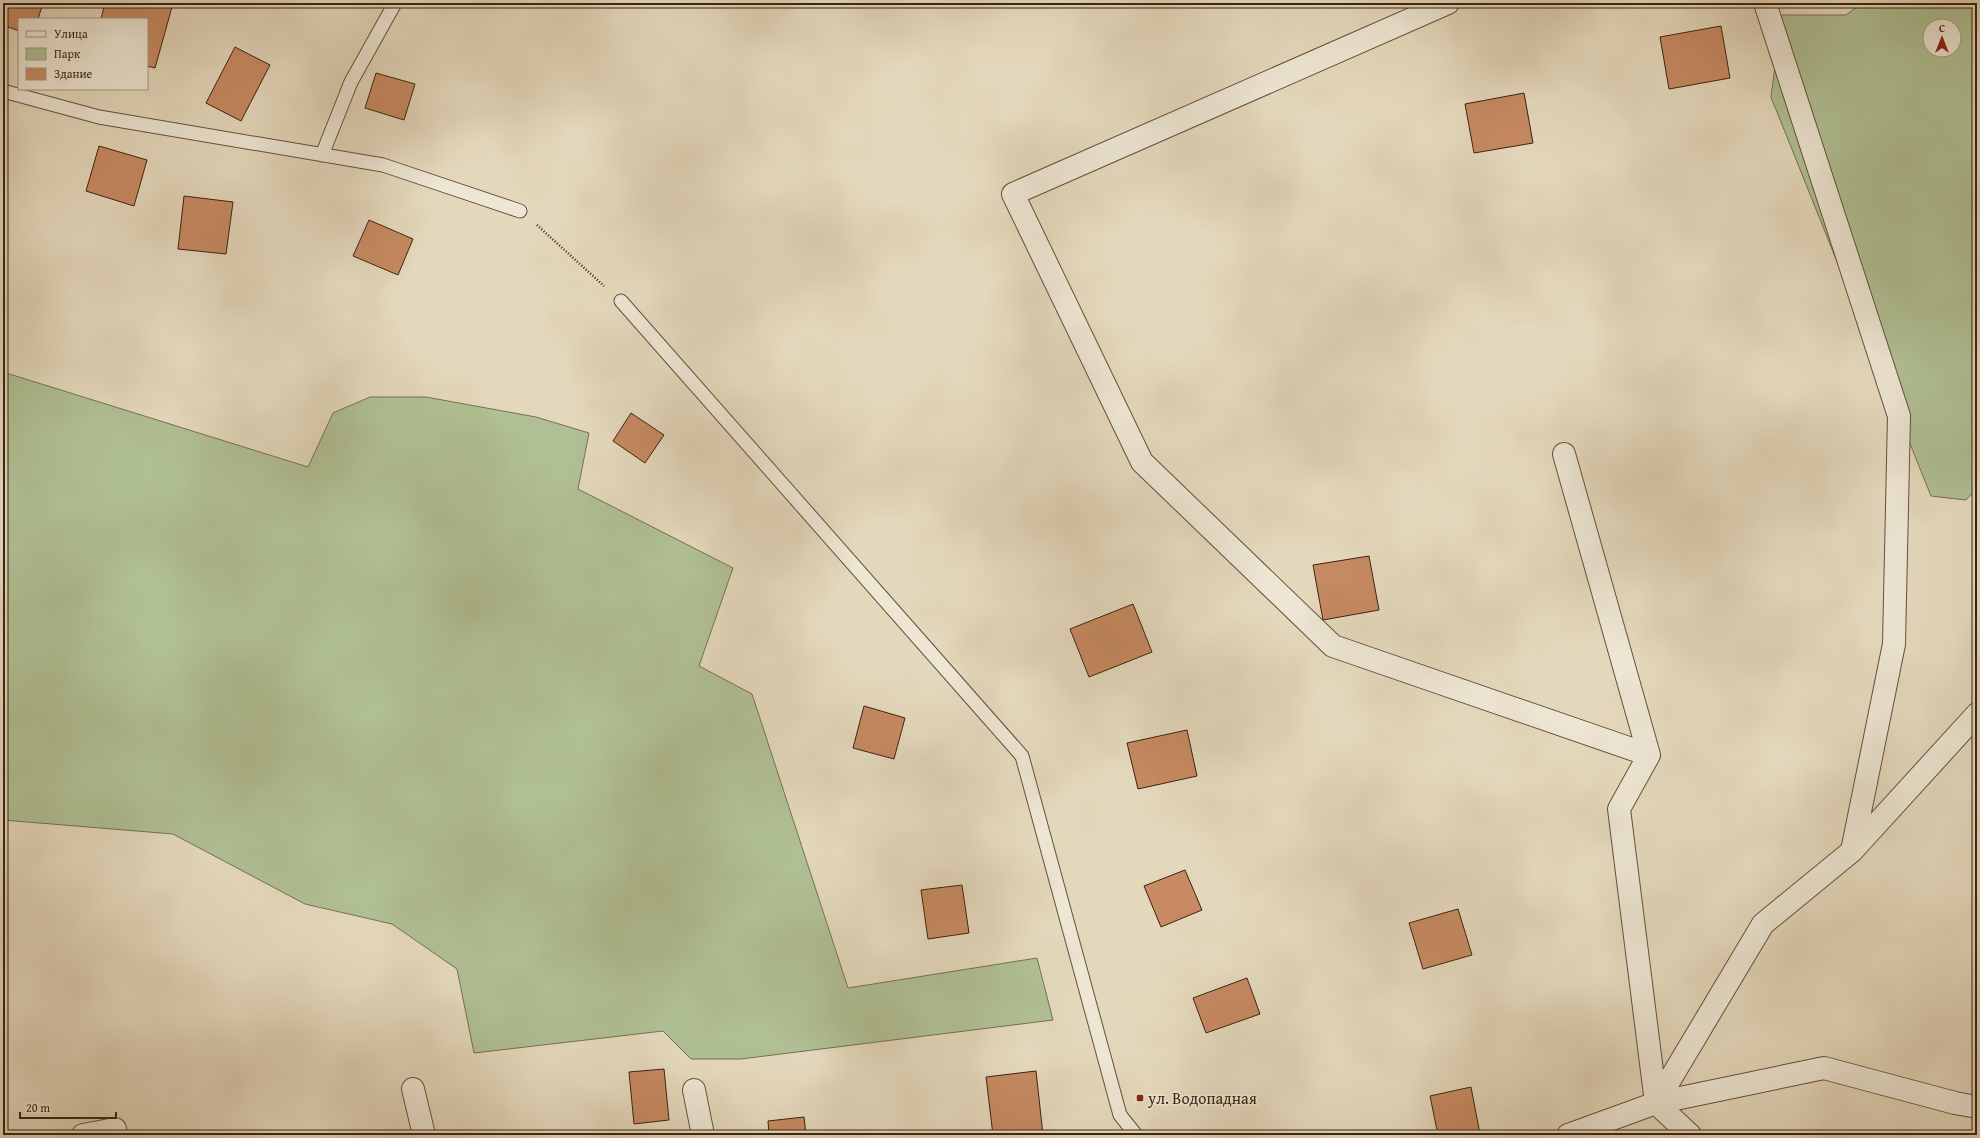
<svg xmlns="http://www.w3.org/2000/svg" width="1980" height="1138" font-family="'Gentium Book Plus',serif">
	<style>
		.green { fill: #b0c094; stroke: #747252; fill-rule: evenodd }
		.building { fill: #c78a63; stroke: #39240f }
		.lines { fill: none; stroke-linecap: round; stroke-linejoin: round }
		.service-casing { stroke: #64513a; stroke-width: 15 }
		.minor-casing { stroke: #64513a; stroke-width: 24 }
		.path { stroke: #39240f; stroke-width: 2.5; stroke-dasharray: 1 2; stroke-linecap: butt }
		.service { stroke: #ede6d3; stroke-width: 13 }
		.minor { stroke: #ede6d3; stroke-width: 22 }
		.poi-dot { fill: #8f2418; stroke: #ede6d3; stroke-width: 1.5 }
		.labels { text-anchor: middle; dominant-baseline: central; stroke-width: 3.5; stroke-linejoin: round; paint-order: stroke }
		.poi-label { font-size: 16px; fill: #39240f; stroke: #ede6d3; text-anchor: start }
	</style>
	<rect width="100%" height="100%" fill="#e4d8bc"/>
	<filter id="stains"><feTurbulence type="fractalNoise" baseFrequency=".005" numOctaves="4"/><feColorMatrix values="0 0 0 0 .2 0 0 0 0 .09 0 0 0 0 .02 0 0 0 .5 -.17"/></filter>
	<radialGradient id="worn" r=".72"><stop offset=".6" stop-color="#630" stop-opacity="0"/><stop offset="1" stop-color="#630" stop-opacity=".3"/></radialGradient>
	<path class="green" d="M 1862,3 L 1977,3 L 1977,488 L 1966,500 L 1931,496 L 1771,97 L 1782,15 L 1846,15 ZM 1930,26 L 1954,26 L 1954,50 L 1930,50 Z
		M 3,372 L 308,467 L 333,413 L 370,397 L 426,397 L 536,417 L 589,433 L 578,489 L 733,568 L 699,666 L 752,694 L 848,988 L 1037,958 L 1053,1020 L 741,1059 L 691,1059 L 663,1031 L 474,1053 L 457,969 L 392,924 L 305,904 L 173,834 L 3,820 Z"/>
	<path class="building" d="M 3,3 L 43,3 L 38,19 L 19,19 L 19,31 L 3,25 Z
		M 105,3 L 157,3 L 172,7 L 155,68 L 147,66 L 147,19 L 101,19 Z
		M 1721,26 L 1730,78 L 1669,89 L 1660,37 Z
		M 235,47 L 270,65 L 241,121 L 206,103 Z
		M 376,73 L 415,84 L 404,120 L 365,108 Z
		M 1524,93 L 1533,143 L 1474,153 L 1465,104 Z
		M 99,146 L 147,160 L 134,206 L 86,191 Z
		M 184,196 L 233,202 L 226,254 L 178,249 Z
		M 369,220 L 413,239 L 398,275 L 353,256 Z
		M 631,413 L 664,435 L 645,463 L 613,441 Z
		M 1369,556 L 1379,610 L 1323,620 L 1313,565 Z
		M 1133,604 L 1152,652 L 1089,677 L 1070,629 Z
		M 864,706 L 905,718 L 894,759 L 853,748 Z
		M 1187,730 L 1197,776 L 1138,789 L 1127,743 Z
		M 1185,870 L 1202,910 L 1161,927 L 1144,886 Z
		M 962,885 L 969,933 L 928,939 L 921,890 Z
		M 1458,909 L 1472,955 L 1423,969 L 1409,923 Z
		M 1247,978 L 1260,1014 L 1206,1033 L 1193,998 Z
		M 664,1069 L 669,1120 L 634,1124 L 629,1072 Z
		M 1036,1071 L 1043,1135 L 993,1135 L 986,1077 Z
		M 1471,1087 L 1480,1134 L 1438,1135 L 1430,1096 Z
		M 804,1117 L 806,1135 L 769,1135 L 768,1121 Z"/>
	<g class="lines">
		<defs>
			<path id="service" d="M 3,91 L 99,117 L 383,165 L 520,211
				M 322,155 L 351,82 L 395,3
				M 621,301 L 1022,756 L 1120,1115 L 1136,1135"/>
			<path id="minor" d="M 1448,3 L 1013,194 L 1142,462 L 1333,646 L 1649,755
				M 1765,3 L 1899,416 L 1894,644 L 1852,851
				M 1564,454 L 1649,755 L 1619,809 L 1656,1103
				M 413,1089 L 424,1135
				M 694,1090 L 703,1135
				M 83,1135 L 115,1129 L 116,1135
				M 1568,1135 L 1656,1103 L 1763,924 L 1852,851 L 1977,714
				M 1690,1135 L 1656,1103 L 1824,1068 L 1955,1103 L 1977,1107"/>
		</defs>
		<use href="#service" class="service-casing"/>
		<use href="#minor" class="minor-casing"/>
		<path class="path" d="M 537,225 L 604,286"/>
		<use href="#service" class="service"/>
		<use href="#minor" class="minor"/>
	</g>
	<rect class="poi-dot" x="1136" y="1094" width="8" height="8" rx="2"/>
	<g class="labels">
		<g class="poi-label">
			<text x="1148" y="1098">ул. Водопадная</text>
		</g>
	</g>
	<rect width="1980" height="1138" fill="none" stroke="#e4d8bc" stroke-width="16"/>
	<rect x="4" y="4" width="1972" height="1130" fill="none" stroke="#39240f" stroke-width="2"/>
	<rect x="8" y="8" width="1964" height="1122" fill="none" stroke="#39240f"/>
	<rect x="18" y="18" width="130" height="72" fill="#ede6d3" stroke="#a59885"/>
	<rect x="26" y="31" width="20" height="6" fill="#ede6d3" stroke="#a59885"/>
	<text x="54" y="38" font-size="12" fill="#39240f">Улица</text>
	<rect x="26" y="48" width="20" height="12" fill="#b0c094" stroke="#a59885"/>
	<text x="54" y="58" font-size="12" fill="#39240f">Парк</text>
	<rect x="26" y="68" width="20" height="12" fill="#c78a63" stroke="#a59885"/>
	<text x="54" y="78" font-size="12" fill="#39240f">Здание</text>
	<g transform="translate(1942 38)"><circle r="19" fill="#ede6d3" stroke="#a59885"/>
	<path d="M0-3L7 15L0 10L-7 15Z" fill="#8f2418"/>
	<text y="-6" font-size="11" font-weight="bold" text-anchor="middle" fill="#39240f">С</text>
	</g>
	<path d="M20 1112v6h96v-6" fill="none" stroke="#39240f" stroke-width="2"/>
	<text x="26" y="1112" font-size="12" fill="#39240f" stroke="#ede6d3" stroke-width="3" paint-order="stroke">20 m</text>
	<rect width="100%" height="100%" filter="url(#stains)"/>
	<rect width="100%" height="100%" fill="url(#worn)"/>
</svg>
